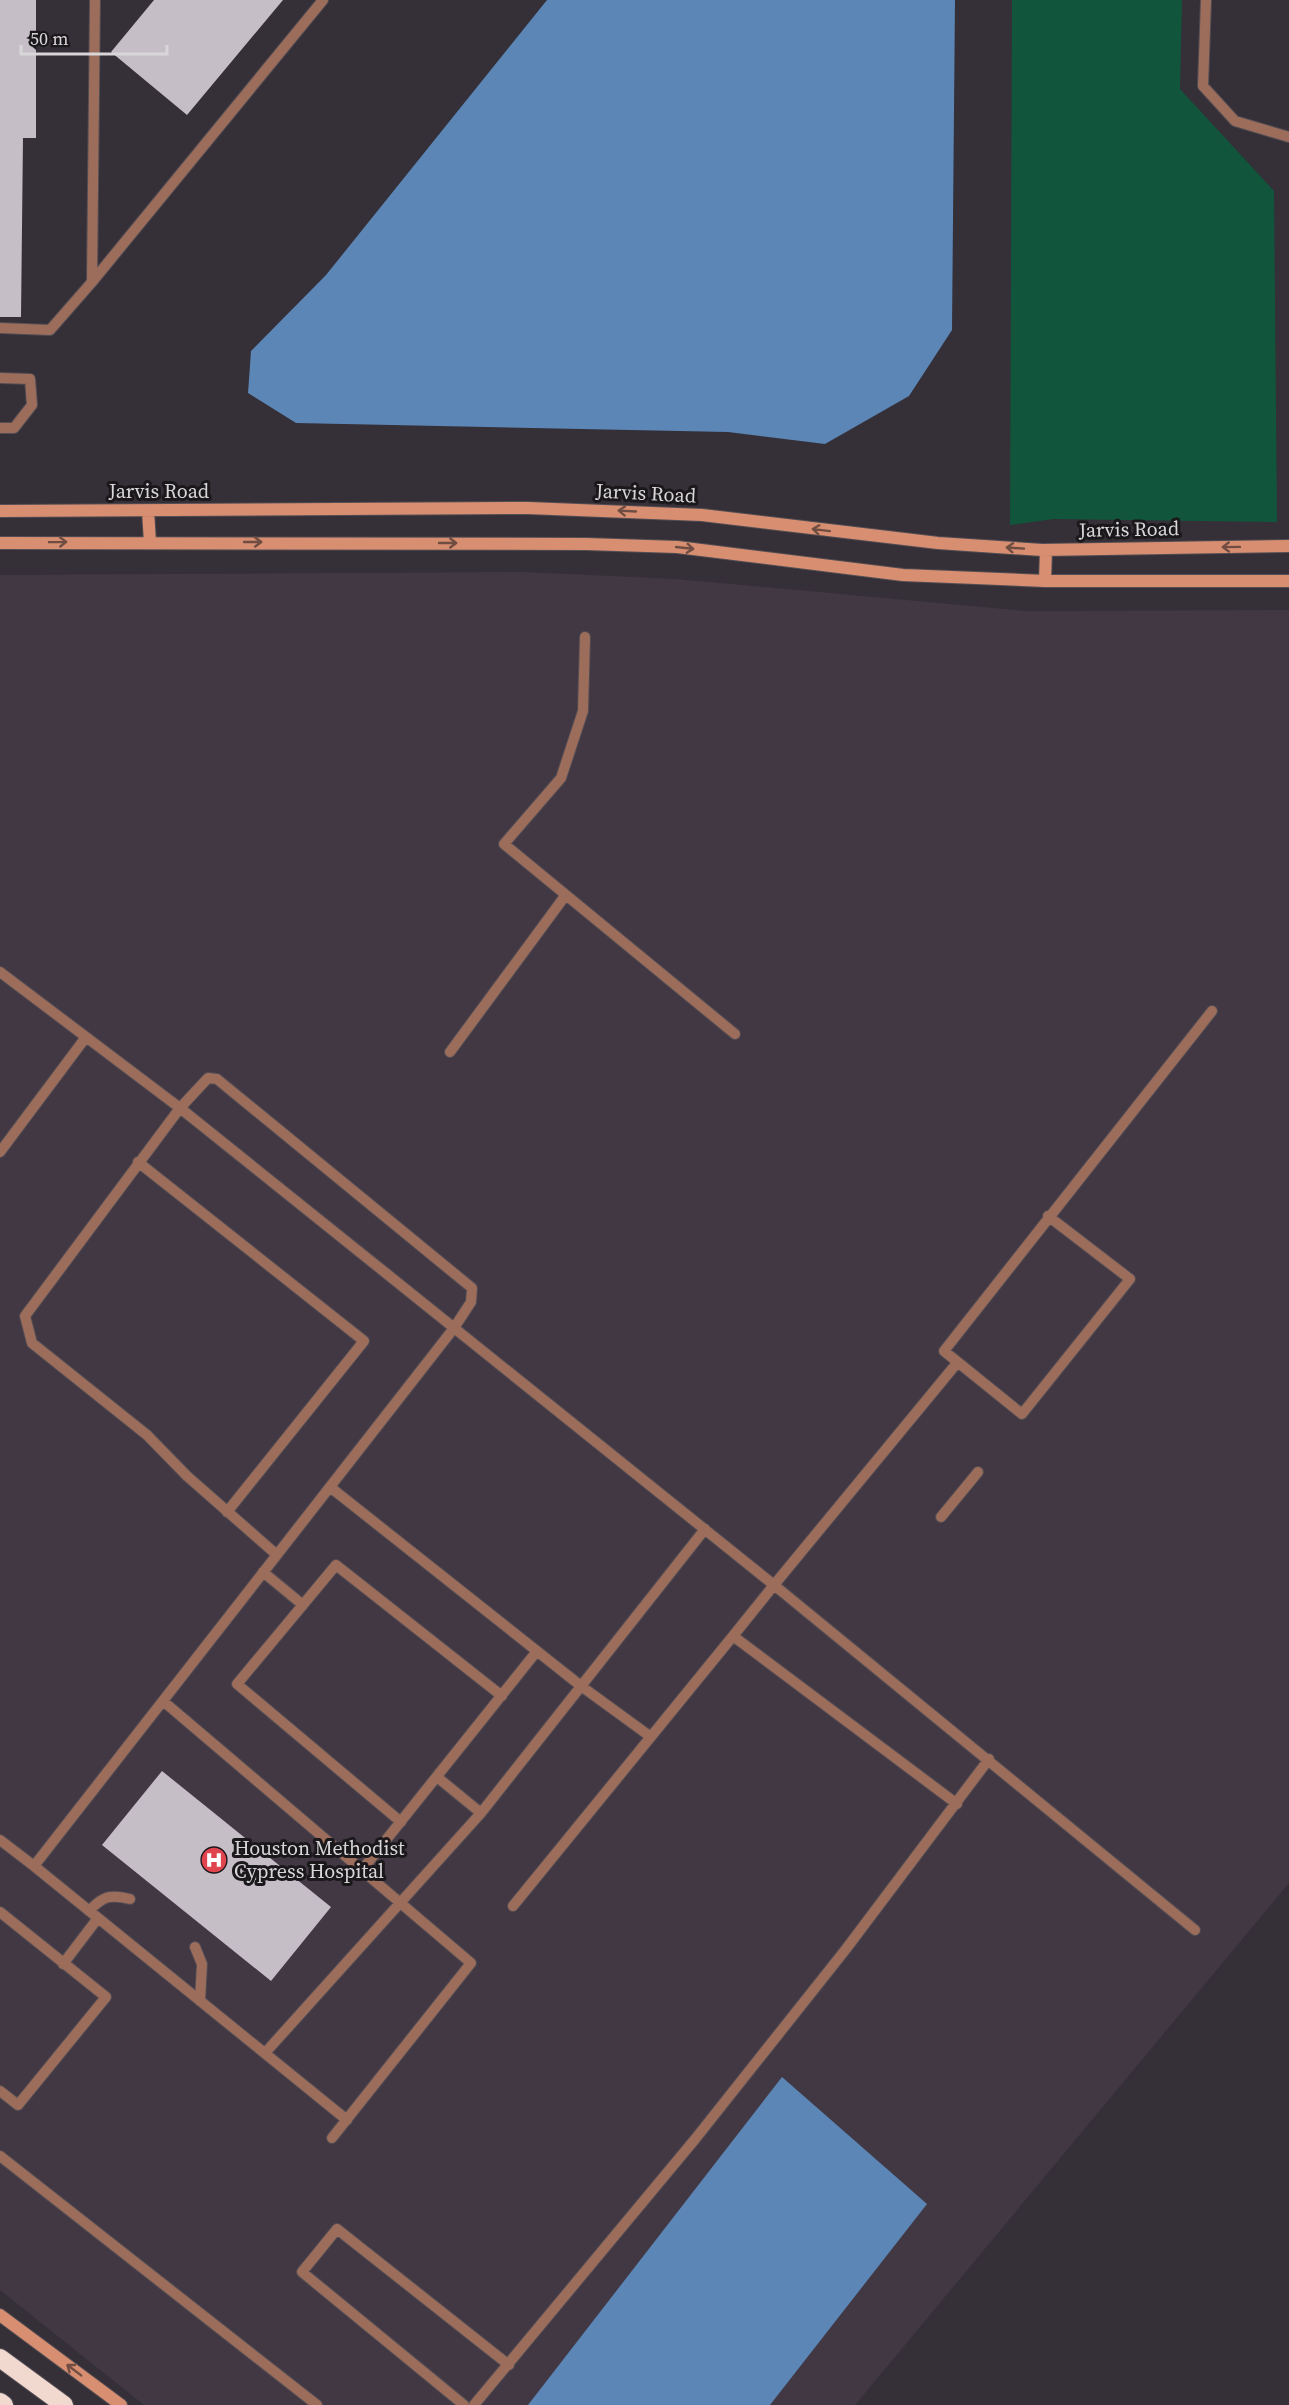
<svg xmlns="http://www.w3.org/2000/svg" width="1289" height="2405" font-family="'Source Serif 4',serif">
	<style>
		.built { fill: #423844 }
		.green { fill: #11553c }
		.water { fill: #5b86b6 }
		.building { fill: #c5bec7 }
		.lines { fill: none; stroke-linecap: round; stroke-linejoin: round }
		.lane-casing { stroke: #534d54; stroke-width: 12 }
		.secondary-casing { stroke: #534d54; stroke-width: 14 }
		.highway-casing { stroke: #534d54; stroke-width: 20 }
		.lane { stroke: #9c6d5b; stroke-width: 10 }
		.secondary { stroke: #d88e70; stroke-width: 12 }
		.highway { stroke: #f1d9d0; stroke-width: 18 }
		.oneway { stroke: #704d42 }
		.labels { text-anchor: middle; dominant-baseline: central; stroke-width: 6; stroke-linejoin: round; paint-order: stroke }
		.street-label { font-size: 20px; fill: #d9d6da; stroke: #1b181c }
		.poi-label { font-size: 20px; fill: #d9d6da; stroke: #1b181c; text-anchor: start }
	</style>
	<rect width="100%" height="100%" fill="#352f37"/>
	<path class="built" d="M 524,572 L 676,579 L 1026,611 L 1289,610 L 1289,1883 L 855,2405 L 144,2405 L 0,2290 L 0,575 Z"/>
	<path class="green" d="M 1012,0 L 1182,0 L 1180,89 L 1274,191 L 1277,522 L 1054,519 L 1010,525 Z"/>
	<path class="water" d="M 547,0 L 955,0 L 952,330 L 909,396 L 825,444 L 728,432 L 296,423 L 248,393 L 251,351 L 326,275 Z
		M 782,2077 L 927,2204 L 770,2405 L 528,2405 Z"/>
	<path class="building" d="M 0,0 L 36,0 L 36,138 L 23,138 L 21,317 L 0,317 Z
		M 154,0 L 283,0 L 187,115 L 111,52 Z
		M 162,1771 L 331,1907 L 271,1981 L 102,1845 Z"/>
	<g class="lines">
		<defs>
			<path id="lane" d="M 1206,0 L 1203,86 L 1235,121 L 1289,137
				M 92,282 L 323,0
				M 0,328 L 50,330 L 92,282 L 95,0
				M 0,378 L 30,379 L 32,405 L 14,428 L 0,428
				M 585,637 L 583,711 L 561,778 L 504,844 L 735,1034
				M 0,972 L 180,1108 L 25,1316 L 32,1343 L 147,1435 L 187,1476 L 277,1555
				M 450,1052 L 565,896
				M 0,1152 L 86,1037
				M 138,1162 L 364,1341 L 227,1512
				M 1048,1216 L 1130,1279 L 1022,1414 L 944,1351 L 1212,1011
				M 957,1363 L 774,1585 L 1195,1930
				M 330,1487 L 581,1686 L 651,1737
				M 941,1517 L 978,1472
				M 263,1572 L 303,1605
				M 163,1701 L 471,1963 L 332,2138
				M 437,1777 L 481,1813
				M 401,1822 L 237,1684 L 336,1565 L 502,1696
				M 0,1840 L 34,1866
				M 362,1870 L 537,1651
				M 513,1906 L 733,1636
				M 89,1911 C 103,1896 110,1894 130,1899
				M 0,1912 L 106,1997 L 18,2105 L 0,2091
				M 195,1947 L 202,1964 L 200,2001
				M 63,1964 L 98,1918
				M 265,2053 L 481,1813 L 705,1529
				M 347,2120 L 34,1866 L 454,1328 L 471,1302 L 472,1288 L 217,1079 L 208,1078 L 180,1108 C 378,1267 576,1425 774,1585 L 733,1636 L 957,1804
				M 0,2156 L 317,2405
				M 464,2405 L 302,2272 L 337,2229 L 509,2365
				M 474,2405 L 696,2138 L 846,1949 L 989,1759"/>
			<path id="secondary" d="M 0,511 L 528,508 L 702,515 L 938,543 L 1042,550 L 1289,546
				M 148,511 L 150,542
				M 0,543 L 586,544 L 677,547 L 903,575 L 1045,581 L 1289,581
				M 1045,581 L 1046,550
				M 0,2315 L 121,2405"/>
			<path id="highway" d="M 0,2358 L 64,2405
				M 0,2402 L 4,2405"/>
		</defs>
		<use href="#lane" class="lane-casing"/>
		<use href="#secondary" class="secondary-casing"/>
		<use href="#highway" class="highway-casing"/>
		<use href="#lane" class="lane"/>
		<use href="#secondary" class="secondary"/>
		<use href="#highway" class="highway"/>
	</g>
	<defs><path id="oneway-shaft" d="M-6 0H5M1.5-3L5.5 0L1.5 3" fill="none" stroke-width="1.6" stroke-linecap="round" stroke-linejoin="round" transform="scale(1.5)"/></defs>
	<g class="oneway">
		<use href="#oneway-shaft" transform="translate(627 511) rotate(-177)"/>
		<use href="#oneway-shaft" transform="translate(821 530) rotate(-173)"/>
		<use href="#oneway-shaft" transform="translate(58 542) rotate(-1)"/>
		<use href="#oneway-shaft" transform="translate(253 542)"/>
		<use href="#oneway-shaft" transform="translate(448 543)"/>
		<use href="#oneway-shaft" transform="translate(1231 547) rotate(179)"/>
		<use href="#oneway-shaft" transform="translate(685 548) rotate(6)"/>
		<use href="#oneway-shaft" transform="translate(1015 548) rotate(-176)"/>
		<use href="#oneway-shaft" transform="translate(74 2370) rotate(-143)"/>
	</g>
	<defs>
		<symbol id="hospital-disc" viewBox="-11 -11 22 22"><circle r="9.5" fill="#e0444e" stroke="#1b181c"/><path d="M-5-5h3v3.5h4V-5h3V5h-3V1.5h-4V5h-3Z" fill="#fff"/></symbol>
	</defs>
	<g fill-rule="evenodd">
		<use href="#hospital-disc" x="199" y="1845" width="30" height="30"/>
	</g>
	<g class="labels">
		<g class="street-label">
			<text x="159" y="491">Jarvis Road</text>
			<text transform="translate(646 493) rotate(3)">Jarvis Road</text>
			<text transform="translate(1129 529) rotate(-1)">Jarvis Road</text>
		</g>
		<g class="poi-label">
			<text x="234" y="1848">Houston Methodist<tspan x="234" dy="23">Cypress Hospital</tspan></text>
		</g>
	</g>
	<path d="M21 45v9h146v-9" fill="none" stroke="#d9d6da" stroke-width="3"/>
	<text x="30" y="45" font-size="18" fill="#d9d6da" stroke="#1b181c" stroke-width="4.5" paint-order="stroke">50 m</text>
</svg>
